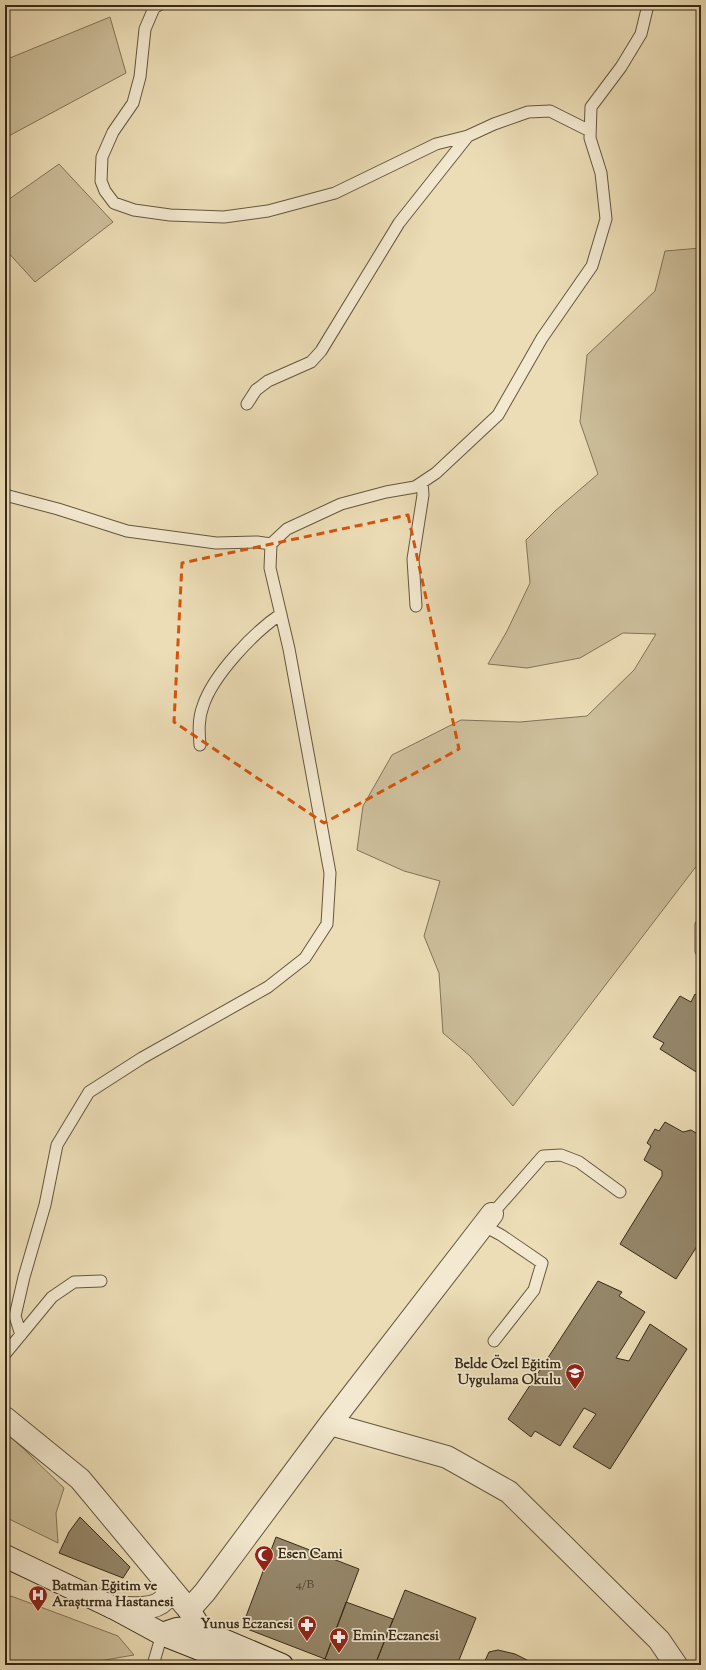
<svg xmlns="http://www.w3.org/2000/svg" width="706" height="1670" font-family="'Sorts Mill Goudy',serif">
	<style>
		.green { fill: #cdbf9b; stroke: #827459 }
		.building { fill: #95876a; stroke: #372a17 }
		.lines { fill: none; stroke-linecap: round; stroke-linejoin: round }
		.lane-casing { stroke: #64573f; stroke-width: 13 }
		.street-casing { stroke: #64573f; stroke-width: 24 }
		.secondary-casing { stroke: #372a17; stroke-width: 24 }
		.lane { stroke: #f3e9d0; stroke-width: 11 }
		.street { stroke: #f3e9d0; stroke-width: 22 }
		.secondary { stroke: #f3e9d0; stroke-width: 22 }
		.marked { fill: none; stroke: #d6540d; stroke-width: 3; stroke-dasharray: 8 5; stroke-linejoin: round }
		.labels { text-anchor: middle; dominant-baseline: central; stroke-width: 3.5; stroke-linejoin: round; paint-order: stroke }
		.number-label { font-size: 12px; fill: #4e412c }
		.poi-label { font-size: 14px; font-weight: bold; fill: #372a17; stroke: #f3e9d0; text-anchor: start }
	</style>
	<rect width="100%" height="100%" fill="#ecddb6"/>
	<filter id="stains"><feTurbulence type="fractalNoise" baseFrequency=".005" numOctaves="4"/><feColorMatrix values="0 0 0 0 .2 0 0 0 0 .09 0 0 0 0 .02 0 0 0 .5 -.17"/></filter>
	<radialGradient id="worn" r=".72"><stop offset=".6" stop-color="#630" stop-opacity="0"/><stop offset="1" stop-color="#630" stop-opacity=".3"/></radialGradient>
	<path class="green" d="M 110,17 L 126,73 L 5,138 L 5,60 Z
		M 59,164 L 113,222 L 35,282 L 5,249 L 5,202 Z
		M 701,248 L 701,860 L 513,1106 L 470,1056 L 443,1033 L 439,973 L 424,936 L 440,881 L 404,871 L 357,850 L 363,806 L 392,755 L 461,720 L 520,722 L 587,716 L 634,670 L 656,634 L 623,633 L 580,658 L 527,668 L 488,664 L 507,631 L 530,583 L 526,540 L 555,511 L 598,474 L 580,422 L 587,355 L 655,291 L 665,251 Z
		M 5,1431 L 64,1488 L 56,1513 L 58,1543 L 5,1517 Z
		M 11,1596 L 118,1636 L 134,1655 L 76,1665 L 5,1665 L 5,1603 Z"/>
	<path class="building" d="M 695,994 L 701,998 L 701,1075 L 660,1049 L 664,1043 L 653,1037 L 680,996 L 691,1002 Z
		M 665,1122 L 683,1132 L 691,1130 L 696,1133 L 701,1124 L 701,1240 L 676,1279 L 620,1244 L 662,1176 L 662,1171 L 644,1160 L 651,1146 L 647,1143 L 655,1129 L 659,1131 Z
		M 598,1281 L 622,1292 L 619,1296 L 645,1312 L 616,1358 L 629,1361 L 650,1324 L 687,1349 L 610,1469 L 573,1447 L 596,1414 L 584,1408 L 560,1446 L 535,1431 L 531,1437 L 508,1419 Z
		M 80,1517 L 130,1567 L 123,1578 L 59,1553 L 69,1532 Z
		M 276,1537 L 359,1569 L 325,1659 L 242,1627 Z
		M 405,1590 L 476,1618 L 457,1665 L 375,1665 Z
		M 346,1602 L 393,1619 L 375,1665 L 343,1665 L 325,1659 Z
		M 498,1650 L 515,1654 L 537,1665 L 483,1665 L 489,1652 Z"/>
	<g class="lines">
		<defs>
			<path id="lane" d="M 159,5 L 154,8 L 145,29 L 140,77 L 133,103 L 113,132 L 102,157 L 101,181 L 105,191 L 114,203 L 134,210 L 170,215 L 224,217 L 268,211 L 335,193 L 436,144 L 468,136
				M 247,404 L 256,390 L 268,381 L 311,362 L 321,351 L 399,223 L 468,136 L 494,124 L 528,112 L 550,111 L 590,131
				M 5,495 L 58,509 L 127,531 L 216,543 L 257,542 L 271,544
				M 416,606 L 413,559 L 423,495 L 422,483
				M 200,745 C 199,732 198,719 203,706 C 213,675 254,632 281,614
				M 701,925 L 701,951
				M 492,1214 L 543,1156 L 561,1155 L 579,1162 L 620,1192
				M 484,1226 L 501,1235 L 542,1263 L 534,1290 L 494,1341
				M 21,1335 L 15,1316 L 24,1277 L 45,1205 L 57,1145 L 89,1092 L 142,1058 L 268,987 L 305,958 L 327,924 L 330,873 L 289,649 L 270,568 L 271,544 L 287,529 L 341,504 L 386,492 L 415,487 L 436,473 L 498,415 L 542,338 L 592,266 L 606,219 L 601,173 L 590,138 L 591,107 L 621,67 L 641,34 L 648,5
				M 5,1354 L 52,1297 L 74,1282 L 101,1281
				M 153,1665 L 162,1634"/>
			<path id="street" d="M 5,1418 L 80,1479 L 189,1610 L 205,1592 L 330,1424 L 492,1214
				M 330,1424 L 447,1457 L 509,1492 L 659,1640 L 676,1665
				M 112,1607 C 126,1608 153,1612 164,1600 C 168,1595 167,1588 166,1582"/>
			<path id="secondary" d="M 5,1556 L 116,1609 L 162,1634 L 240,1665
				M 189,1610 L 202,1631
				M 162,1634 L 177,1629 L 187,1628 L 202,1631 L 282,1665"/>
		</defs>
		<use href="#lane" class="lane-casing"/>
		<use href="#street" class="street-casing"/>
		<use href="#secondary" class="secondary-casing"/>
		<use href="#lane" class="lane"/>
		<use href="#street" class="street"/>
		<use href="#secondary" class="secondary"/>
	</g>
	<path class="marked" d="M 408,515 L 459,749 L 324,823 L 174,722 L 182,563 Z"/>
	<defs>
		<symbol id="school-pin" viewBox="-11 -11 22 30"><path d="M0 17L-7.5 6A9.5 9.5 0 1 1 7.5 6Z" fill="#8f2418" stroke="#f3e9d0"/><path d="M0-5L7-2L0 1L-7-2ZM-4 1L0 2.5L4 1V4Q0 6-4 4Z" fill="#fff"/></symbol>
		<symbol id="mosque-pin" viewBox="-11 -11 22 30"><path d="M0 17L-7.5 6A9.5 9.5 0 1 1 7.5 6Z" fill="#8f2418" stroke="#f3e9d0"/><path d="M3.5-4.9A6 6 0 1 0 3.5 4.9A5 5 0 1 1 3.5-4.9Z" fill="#fff"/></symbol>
		<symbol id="hospital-pin" viewBox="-11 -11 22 30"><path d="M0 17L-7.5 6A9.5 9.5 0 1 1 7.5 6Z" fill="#8f2418" stroke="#f3e9d0"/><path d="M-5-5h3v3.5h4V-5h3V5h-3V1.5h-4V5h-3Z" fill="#fff"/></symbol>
		<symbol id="pharmacy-pin" viewBox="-11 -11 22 30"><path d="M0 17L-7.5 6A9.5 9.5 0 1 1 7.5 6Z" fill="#8f2418" stroke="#f3e9d0"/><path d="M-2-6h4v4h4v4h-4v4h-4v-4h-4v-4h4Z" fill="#fff"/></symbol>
	</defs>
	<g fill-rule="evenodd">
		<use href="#school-pin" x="564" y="1362" width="22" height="30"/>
		<use href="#mosque-pin" x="253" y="1544" width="22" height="30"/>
		<use href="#hospital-pin" x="27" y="1584" width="22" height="30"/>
		<use href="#pharmacy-pin" x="296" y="1614" width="22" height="30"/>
		<use href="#pharmacy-pin" x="328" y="1626" width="22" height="30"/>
	</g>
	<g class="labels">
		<g class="number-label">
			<text x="305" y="1585">4/B</text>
		</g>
		<g class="poi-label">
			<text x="561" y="1365" text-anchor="end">Belde Özel Eğitim<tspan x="561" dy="16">Uygulama Okulu</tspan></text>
			<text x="278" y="1555">Esen Cami</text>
			<text x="52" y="1587">Batman Eğitim ve<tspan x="52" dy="16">Araştırma Hastanesi</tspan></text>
			<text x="293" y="1625" text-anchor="end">Yunus Eczanesi</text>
			<text x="353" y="1637">Emin Eczanesi</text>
		</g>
	</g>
	<rect width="706" height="1670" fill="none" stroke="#ecddb6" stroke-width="20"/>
	<rect x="6" y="6" width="694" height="1658" fill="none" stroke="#372a17" stroke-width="2"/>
	<rect x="10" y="10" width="686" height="1650" fill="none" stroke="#372a17"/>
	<rect width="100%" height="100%" filter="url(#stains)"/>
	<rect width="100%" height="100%" fill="url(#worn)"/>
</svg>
